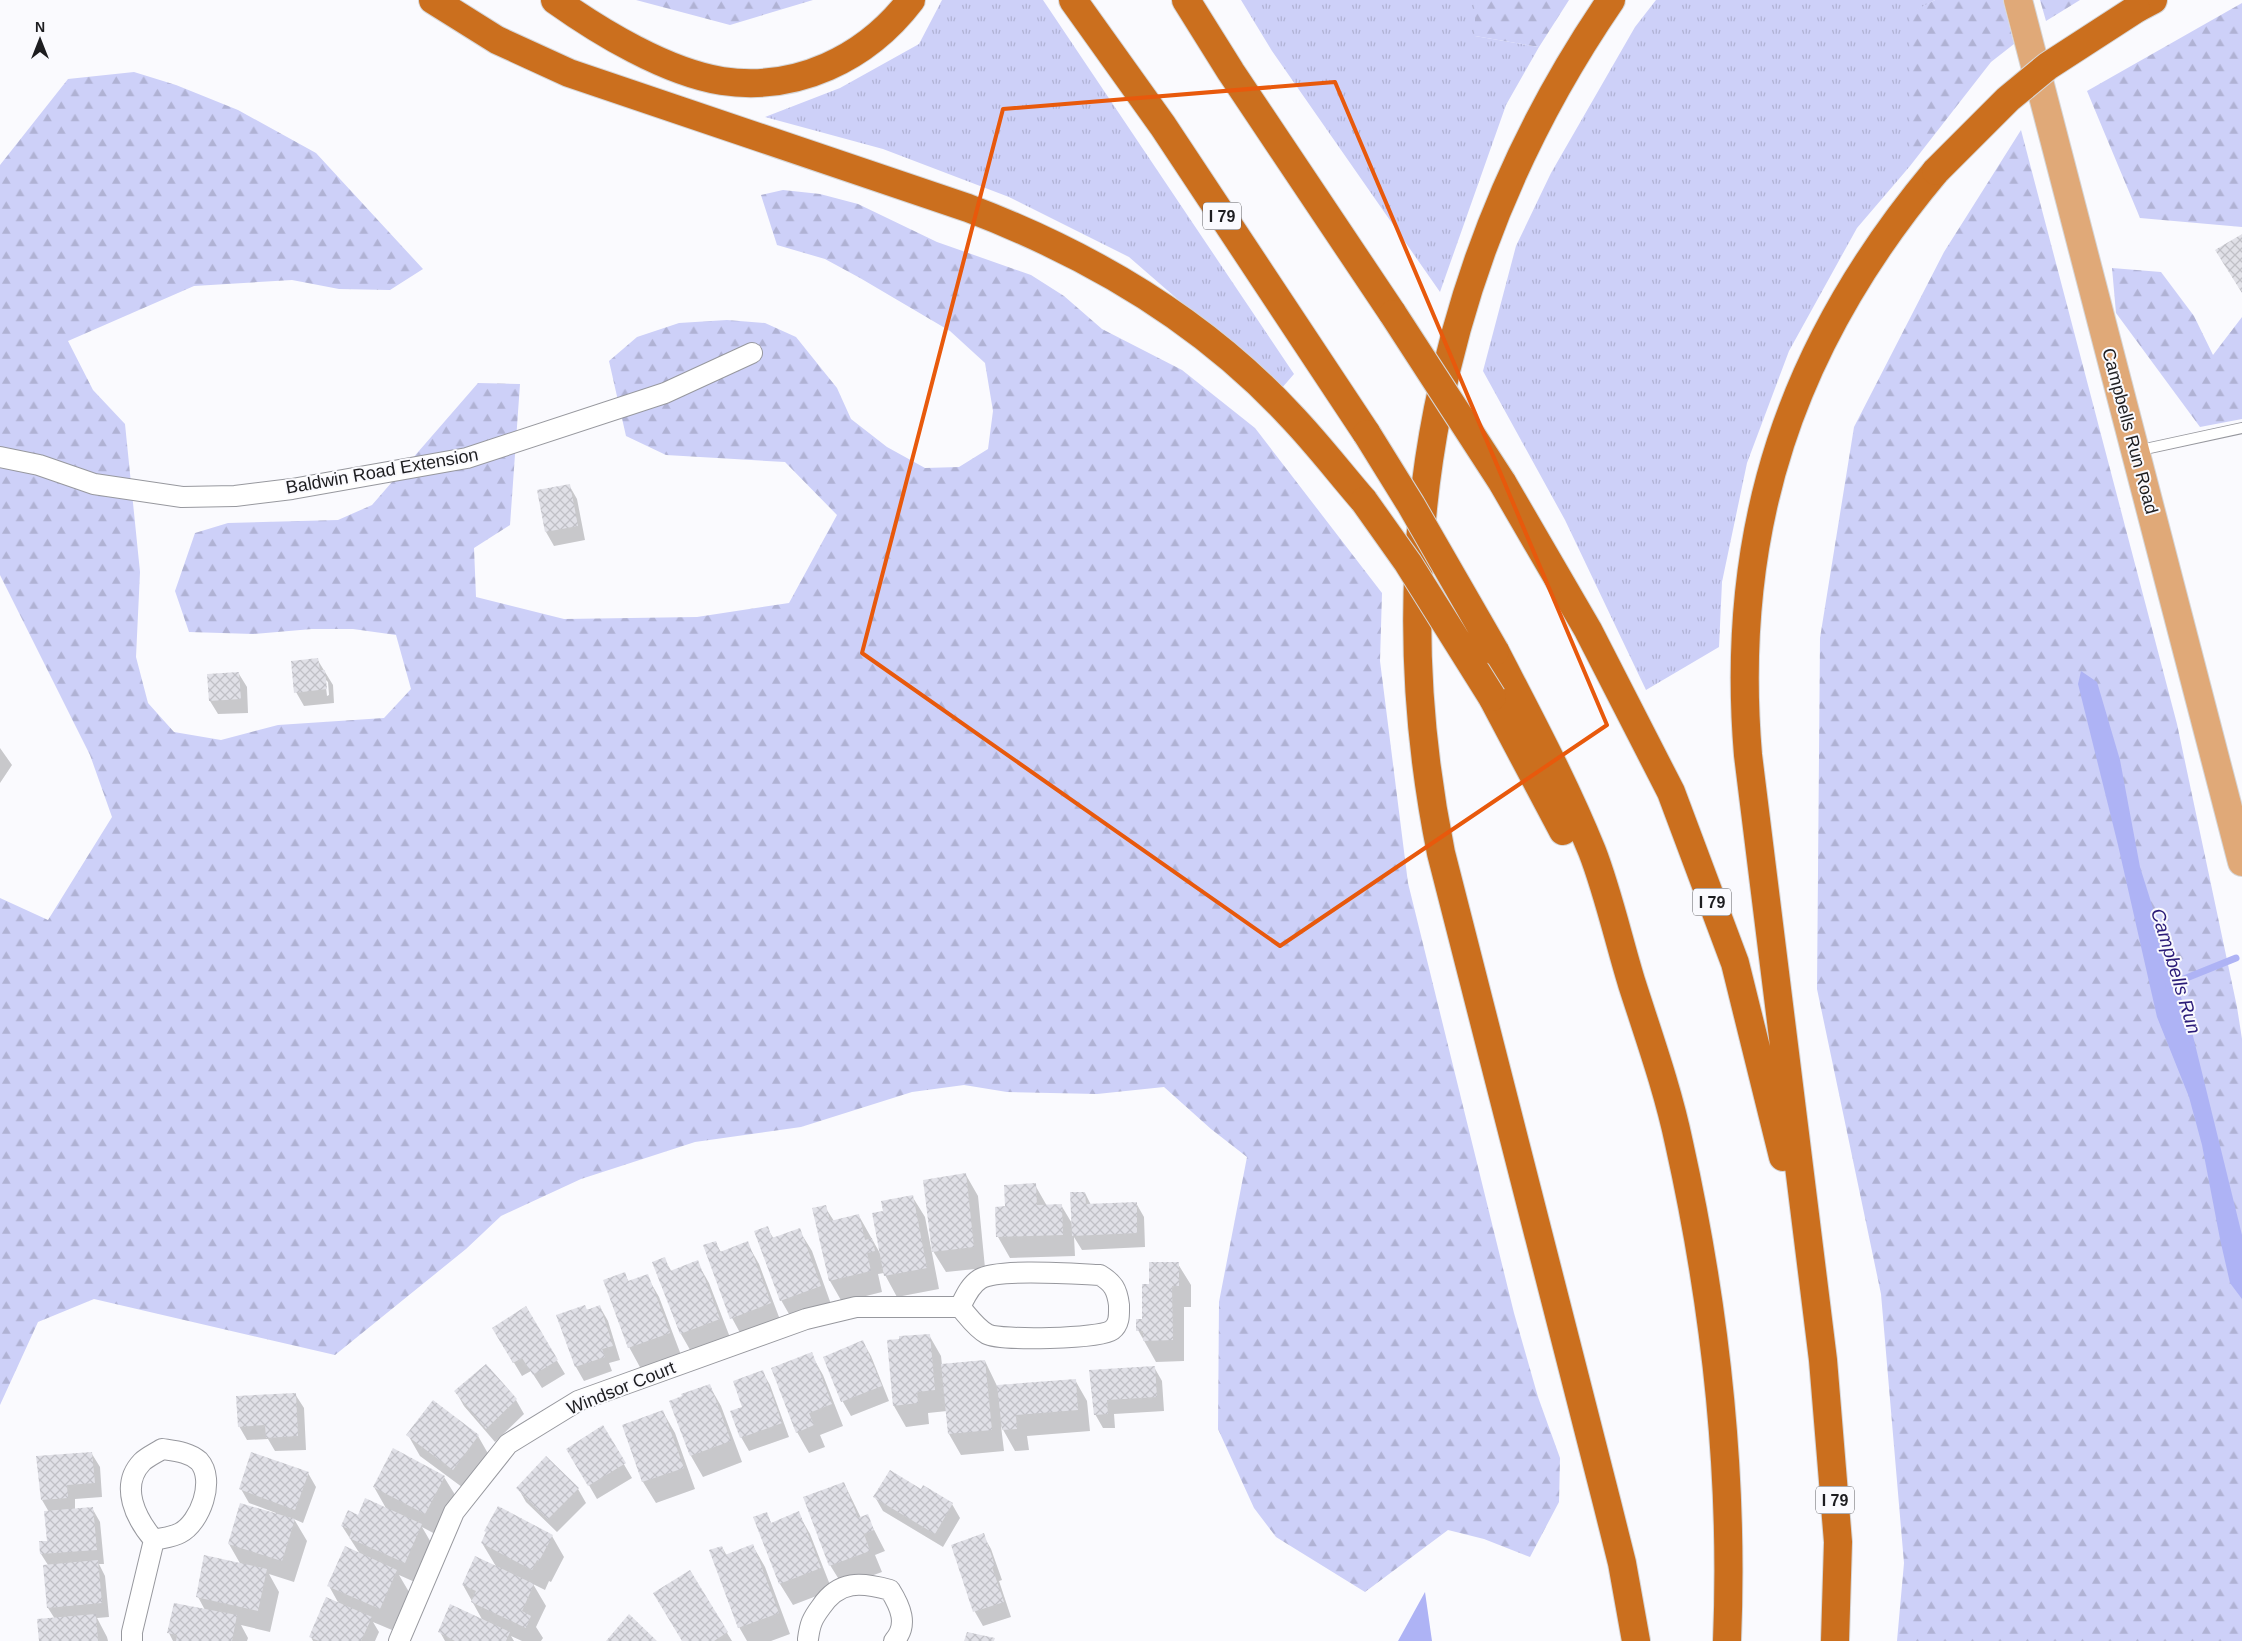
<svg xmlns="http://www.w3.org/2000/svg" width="2242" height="1641" font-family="Arial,sans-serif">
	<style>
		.grass { fill: url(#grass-tufts) }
		.forest { fill: url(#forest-firs) }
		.water { fill: #aeb3f5 }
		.shadow { fill: #0003; fill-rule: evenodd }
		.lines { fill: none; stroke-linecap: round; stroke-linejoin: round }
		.stream { stroke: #aeb3f5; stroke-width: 7 }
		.building { fill: url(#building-cross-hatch) }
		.service-casing { stroke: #97989e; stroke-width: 12 }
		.minor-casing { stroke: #97989e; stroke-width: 22 }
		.primary-casing { stroke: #d6d6d7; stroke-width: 30 }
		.motorway-casing { stroke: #d6d6d7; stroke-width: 30 }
		.service { stroke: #fff; stroke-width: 10 }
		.minor { stroke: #fff; stroke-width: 20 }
		.primary { stroke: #e0a978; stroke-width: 28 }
		.motorway { stroke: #cb6f1e; stroke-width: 28 }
		.motorway-bridge-casing { stroke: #d6d6d7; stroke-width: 30; stroke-linecap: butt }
		.motorway-bridge { stroke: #cb6f1e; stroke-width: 28 }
		.marked { fill: none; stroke: #e8590c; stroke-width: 4; stroke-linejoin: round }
		.labels { text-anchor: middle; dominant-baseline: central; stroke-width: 4; stroke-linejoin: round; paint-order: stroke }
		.shield { fill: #fafafe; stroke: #5f5f63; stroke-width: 1 }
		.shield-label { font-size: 16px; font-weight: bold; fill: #1d1d20 }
		.street-label { font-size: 18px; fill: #1d1d20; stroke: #fafafe }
		.water-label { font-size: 19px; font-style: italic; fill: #2a1b78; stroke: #fafafe }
	</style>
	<defs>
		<pattern id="grass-tufts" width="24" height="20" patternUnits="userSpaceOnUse" patternTransform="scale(1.25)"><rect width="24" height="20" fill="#cdd0f8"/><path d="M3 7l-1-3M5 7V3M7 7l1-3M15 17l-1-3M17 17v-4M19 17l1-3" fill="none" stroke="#b0b2d4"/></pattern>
		<pattern id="forest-firs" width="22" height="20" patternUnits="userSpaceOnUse" patternTransform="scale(1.25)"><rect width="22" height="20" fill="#cdd0f8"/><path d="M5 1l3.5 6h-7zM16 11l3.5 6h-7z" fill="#b0b2d4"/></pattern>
		<pattern id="building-cross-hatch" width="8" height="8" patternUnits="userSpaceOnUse" patternTransform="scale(1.25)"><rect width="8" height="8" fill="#e0e0e7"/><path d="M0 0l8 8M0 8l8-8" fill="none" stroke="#c0c0c6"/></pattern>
	</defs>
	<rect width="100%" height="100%" fill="#fafafe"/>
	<path class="grass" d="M 942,0 L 1043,0 L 1294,374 L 1281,389 L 1129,257 L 1009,197 L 883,149 L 765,117 L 840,88 L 919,44 Z
		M 1241,0 L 1475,0 L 1475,36 L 1539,47 L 1506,105 L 1440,292 L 1272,51 Z
		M 1656,0 L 1935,0 L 1910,14 L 1910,166 L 1857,228 L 1789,351 L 1747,463 L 1722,582 L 1719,647 L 1646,690 L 1565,520 L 1483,371 L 1516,246 L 1551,173 L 1635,27 Z"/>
	<path class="forest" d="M 636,0 L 813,0 L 730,25 Z
		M 1475,0 L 1569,0 L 1539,47 L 1475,36 Z
		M 1935,0 L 2003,0 L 2014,44 L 1991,62 L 1910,166 L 1910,13 Z
		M 2040,0 L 2080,0 L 2046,21 Z
		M 2242,3 L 2242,227 L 2140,218 L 2087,91 Z
		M 134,72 L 176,85 L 238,110 L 316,153 L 423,269 L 390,290 L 339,289 L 292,280 L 194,286 L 68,341 L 93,390 L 125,424 L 140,572 L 136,657 L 148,703 L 174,732 L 221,740 L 278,725 L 384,718 L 411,689 L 396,635 L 353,629 L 312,629 L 253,634 L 189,632 L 175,591 L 195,533 L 228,523 L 338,520 L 372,505 L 478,383 L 520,384 L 510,525 L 474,548 L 476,597 L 564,619 L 697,617 L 789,603 L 837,515 L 785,462 L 666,455 L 626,436 L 609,361 L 637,337 L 679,323 L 727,320 L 765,323 L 796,337 L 837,388 L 851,419 L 887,447 L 925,468 L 959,467 L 988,449 L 993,411 L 985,363 L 950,331 L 860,278 L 825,259 L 777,245 L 761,195 L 783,190 L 820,194 L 858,204 L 937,242 L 1031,275 L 1064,296 L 1102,329 L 1182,370 L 1255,428 L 1382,593 L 1380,661 L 1408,883 L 1514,1313 L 1538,1397 L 1560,1458 L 1559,1502 L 1530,1557 L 1484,1539 L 1448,1530 L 1365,1592 L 1276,1537 L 1254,1508 L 1218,1429 L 1219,1302 L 1247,1157 L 1211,1129 L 1164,1087 L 1097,1094 L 1007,1092 L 964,1085 L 912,1092 L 801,1127 L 695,1142 L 581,1179 L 501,1216 L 466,1249 L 335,1355 L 94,1299 L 38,1322 L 0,1405 L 0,898 L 48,920 L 112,817 L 90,755 L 0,575 L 0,165 L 68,79 Z
		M 2021,130 L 2177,724 L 2237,1007 L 2242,1039 L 2242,1641 L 1897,1641 L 1904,1563 L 1881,1294 L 1817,989 L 1820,638 L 1854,427 L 1944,252 Z
		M 2112,268 L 2161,272 L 2194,316 L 2213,355 L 2242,317 L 2242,419 L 2200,427 L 2116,313 Z"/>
	<path class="water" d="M 2081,671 L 2097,682 L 2120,760 L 2140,867 L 2192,1032 L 2242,1235 L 2242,1299 L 2230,1283 L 2220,1239 L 2202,1145 L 2189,1097 L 2157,1017 L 2118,845 L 2078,684 Z
		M 1425,1592 L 1432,1641 L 1398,1641 Z"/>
	<path class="shadow" d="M 569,485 L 577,499 L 585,540 L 554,546 L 546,532 L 538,491 Z
		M 317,659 L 333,685 L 334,703 L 304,706 L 296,692 ZM 325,679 L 328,682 L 329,695 L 327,696 Z
		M 239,674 L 247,687 L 248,713 L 218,714 L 210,701 Z
		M 0,748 L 12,765 L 0,783 Z
		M 966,1175 L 978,1196 L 985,1268 L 946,1272 L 933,1251 Z
		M 1035,1185 L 1047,1206 L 1061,1205 L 1073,1225 L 1085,1193 L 1091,1205 L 1136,1203 L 1144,1217 L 1145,1247 L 1082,1250 L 1074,1237 L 1075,1256 L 1010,1258 L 998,1237 L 1006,1207 Z
		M 912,1196 L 925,1217 L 939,1289 L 897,1297 L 884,1273 L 878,1274 L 882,1292 L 842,1302 L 830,1281 L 825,1207 L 834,1221 L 859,1216 L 881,1255 L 884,1212 Z
		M 767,1228 L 774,1239 L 799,1230 L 812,1251 L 832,1307 L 793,1321 L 781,1300 Z
		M 715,1242 L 721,1252 L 747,1243 L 759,1264 L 782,1325 L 744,1340 L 732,1318 L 704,1246 Z
		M 664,1259 L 672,1272 L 697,1262 L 709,1283 L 731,1340 L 693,1355 L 681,1334 Z
		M 1178,1264 L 1191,1285 L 1191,1307 L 1184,1307 L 1184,1361 L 1156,1362 L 1138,1330 L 1143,1320 L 1150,1285 Z
		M 624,1273 L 629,1282 L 647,1276 L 659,1297 L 681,1355 L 641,1369 L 629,1347 Z
		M 600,1307 L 608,1321 L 620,1360 L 609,1363 L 612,1371 L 584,1381 L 576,1367 L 558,1316 Z
		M 525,1308 L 565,1374 L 542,1388 L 531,1371 L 522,1376 L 493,1328 Z
		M 929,1335 L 941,1356 L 942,1365 L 985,1361 L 997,1386 L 1075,1380 L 1087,1401 L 1090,1431 L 1027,1436 L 1029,1450 L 1015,1451 L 1001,1426 L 1004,1451 L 961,1455 L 949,1434 L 947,1411 L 928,1413 L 929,1424 L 906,1427 L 894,1406 Z
		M 863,1342 L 871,1356 L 889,1401 L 851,1416 L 843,1402 L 825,1358 Z
		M 811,1354 L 823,1375 L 843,1426 L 820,1435 L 825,1447 L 809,1453 L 797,1432 Z
		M 486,1365 L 516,1400 L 524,1414 L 495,1442 L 464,1406 L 456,1392 Z
		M 1154,1367 L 1162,1381 L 1164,1411 L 1114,1414 L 1115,1428 L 1103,1428 L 1095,1414 L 1091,1371 Z
		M 762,1371 L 770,1385 L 789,1437 L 749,1451 L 741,1437 L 744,1407 Z
		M 709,1385 L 721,1406 L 742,1462 L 703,1477 L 691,1456 Z
		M 295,1394 L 304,1408 L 306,1450 L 275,1451 L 268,1439 L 247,1440 L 239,1426 Z
		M 663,1412 L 675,1433 L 695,1489 L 656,1503 L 643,1482 L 624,1426 Z
		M 602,1427 L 632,1478 L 597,1499 L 568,1449 Z
		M 408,1435 L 478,1436 L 490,1457 L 466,1490 L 420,1456 Z
		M 92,1454 L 100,1467 L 102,1497 L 75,1499 L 75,1510 L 92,1508 L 100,1522 L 104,1564 L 99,1564 L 105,1576 L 109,1617 L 97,1618 L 107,1637 L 108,1641 L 40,1641 L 55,1619 L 48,1608 L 48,1565 L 41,1554 L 40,1542 L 48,1542 L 49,1512 L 42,1500 Z
		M 308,1473 L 316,1487 L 303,1523 L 294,1519 L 307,1541 L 294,1582 L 269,1574 L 279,1592 L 270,1632 L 241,1625 L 248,1638 L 247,1641 L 173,1641 L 169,1633 L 205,1610 L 198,1597 L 241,1565 L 229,1544 L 276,1515 L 276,1513 L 249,1503 L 241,1489 Z
		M 444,1477 L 457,1498 L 437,1535 L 422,1527 L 433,1546 L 417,1583 L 399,1575 L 409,1592 L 392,1630 L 373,1622 L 379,1632 L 375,1641 L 313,1641 L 311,1637 L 339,1604 L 329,1586 L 360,1554 L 342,1526 L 359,1517 L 387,1510 L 374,1487 Z
		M 844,1483 L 861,1518 L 867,1516 L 885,1551 L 875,1555 L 882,1572 L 843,1586 L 830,1565 Z
		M 518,1488 L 578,1489 L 586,1503 L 557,1532 L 526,1502 Z
		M 875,1497 L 952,1504 L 960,1518 L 943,1547 L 883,1511 Z
		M 798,1513 L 810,1534 L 832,1590 L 793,1605 L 780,1584 L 755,1518 L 766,1514 L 772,1524 Z
		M 983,1535 L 991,1549 L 1002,1580 L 999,1581 L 1011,1617 L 983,1626 L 975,1612 L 953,1546 Z
		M 552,1536 L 564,1557 L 551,1582 L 549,1581 L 545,1590 L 533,1584 L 546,1606 L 536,1627 L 543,1638 L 541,1641 L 522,1641 L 511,1636 L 514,1641 L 445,1641 L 440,1632 L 483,1621 L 463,1585 L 497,1568 L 482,1543 Z
		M 753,1546 L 765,1567 L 790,1634 L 771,1641 L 747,1641 L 739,1627 L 722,1547 L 727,1556 Z
		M 689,1572 L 732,1641 L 683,1641 Z"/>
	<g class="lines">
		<path class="stream" d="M 2169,985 L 2236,958"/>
	</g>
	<path class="building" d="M 2242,234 L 2242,293 L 2215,250 Z
		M 570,484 L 578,526 L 545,532 L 537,490 Z
		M 318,658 L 320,670 L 325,670 L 327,689 L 294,693 L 291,661 Z
		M 239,672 L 241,699 L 209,701 L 207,674 Z
		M 966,1173 L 974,1247 L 932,1252 L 923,1180 Z
		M 1036,1183 L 1037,1205 L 1062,1204 L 1063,1235 L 996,1237 L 995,1207 L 1005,1206 L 1004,1185 Z
		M 1070,1192 L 1085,1192 L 1086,1204 L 1137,1202 L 1137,1233 L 1072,1236 Z
		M 913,1195 L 927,1268 L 884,1276 L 872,1213 L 883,1211 L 881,1201 Z
		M 826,1205 L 830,1221 L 859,1214 L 865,1240 L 872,1238 L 875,1251 L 867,1253 L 871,1271 L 829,1281 L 812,1208 Z
		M 768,1226 L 772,1238 L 800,1228 L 821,1286 L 780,1301 L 754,1231 Z
		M 716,1241 L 720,1252 L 748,1241 L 771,1303 L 730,1319 L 703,1245 Z
		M 665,1257 L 670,1271 L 698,1260 L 720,1319 L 680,1334 L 652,1262 Z
		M 1149,1262 L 1179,1262 L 1179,1286 L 1172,1286 L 1173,1340 L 1143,1341 L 1143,1331 L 1136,1331 L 1136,1319 L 1142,1319 L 1142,1284 L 1149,1284 Z
		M 625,1272 L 628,1281 L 648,1274 L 670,1333 L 628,1348 L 603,1280 Z
		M 585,1305 L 587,1310 L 600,1305 L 613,1346 L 602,1349 L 605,1357 L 575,1367 L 556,1315 Z
		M 526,1306 L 558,1360 L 533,1375 L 522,1358 L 513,1363 L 492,1328 Z
		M 930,1334 L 935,1390 L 917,1392 L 918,1403 L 893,1406 L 887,1340 L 899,1339 L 899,1336 Z
		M 863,1340 L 882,1386 L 841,1402 L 823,1357 Z
		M 812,1352 L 832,1404 L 809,1413 L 814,1425 L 796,1433 L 771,1368 Z
		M 985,1360 L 992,1430 L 948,1434 L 941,1364 Z
		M 486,1364 L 517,1399 L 486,1429 L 454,1391 Z
		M 1155,1366 L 1157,1397 L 1107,1400 L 1108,1414 L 1094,1415 L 1089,1370 Z
		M 763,1370 L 782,1423 L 740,1438 L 730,1411 L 742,1407 L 733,1381 Z
		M 1076,1379 L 1078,1410 L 1016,1415 L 1017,1429 L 1002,1430 L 997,1385 Z
		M 710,1384 L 731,1441 L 690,1456 L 669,1401 L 682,1396 L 681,1394 Z
		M 296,1393 L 298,1436 L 266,1438 L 265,1425 L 238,1427 L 236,1396 Z
		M 433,1400 L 479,1435 L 453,1470 L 406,1435 Z
		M 663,1410 L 684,1468 L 642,1482 L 622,1425 Z
		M 603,1425 L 626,1463 L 588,1486 L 566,1449 Z
		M 393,1448 L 445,1476 L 425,1514 L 373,1487 Z
		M 92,1452 L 95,1483 L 67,1485 L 68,1498 L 41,1500 L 36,1456 Z
		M 251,1452 L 309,1472 L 295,1510 L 239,1489 Z
		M 546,1456 L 579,1488 L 548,1519 L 516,1488 Z
		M 890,1470 L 921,1489 L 923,1485 L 953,1503 L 935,1534 L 873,1497 Z
		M 844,1482 L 858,1518 L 868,1514 L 874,1530 L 864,1534 L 870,1551 L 829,1566 L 803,1497 Z
		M 365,1498 L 422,1524 L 405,1563 L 349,1538 L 352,1530 L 341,1526 L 348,1510 L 358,1515 Z
		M 240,1503 L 295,1519 L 282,1561 L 228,1544 Z
		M 498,1506 L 553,1535 L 539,1561 L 537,1560 L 532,1570 L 481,1543 L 486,1532 L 484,1531 Z
		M 93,1507 L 97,1550 L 40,1554 L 39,1541 L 47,1541 L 44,1511 Z
		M 799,1511 L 821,1568 L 779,1584 L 753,1517 L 767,1512 L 771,1523 Z
		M 984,1533 L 995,1566 L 992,1567 L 1004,1602 L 973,1612 L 951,1545 Z
		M 753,1544 L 779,1613 L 738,1628 L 709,1550 L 722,1546 L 725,1555 Z
		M 345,1546 L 397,1570 L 380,1609 L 327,1586 Z
		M 204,1555 L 267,1569 L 258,1611 L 196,1597 Z
		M 475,1556 L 534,1584 L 522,1611 L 531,1616 L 526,1628 L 471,1602 L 476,1591 L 462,1585 Z
		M 98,1560 L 102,1603 L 47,1608 L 43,1565 Z
		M 690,1570 L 728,1632 L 714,1641 L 682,1641 L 653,1593 Z
		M 326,1597 L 372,1617 L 361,1641 L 319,1641 L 309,1637 Z
		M 174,1603 L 237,1615 L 232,1641 L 176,1641 L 177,1635 L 167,1633 Z
		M 450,1604 L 510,1632 L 506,1641 L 455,1641 L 438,1632 Z
		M 96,1614 L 98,1641 L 39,1641 L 37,1619 Z
		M 629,1614 L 657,1641 L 606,1641 Z
		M 967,1632 L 995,1638 L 994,1641 L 964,1641 Z"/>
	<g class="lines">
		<defs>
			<path id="service" d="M 2136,451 L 2242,428"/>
			<path id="minor" d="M 0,457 L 39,465 L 94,484 L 182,497 L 235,496 L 292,489 L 467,458 L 665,393 L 752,353
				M 162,1449 C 175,1451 189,1452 199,1461 C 216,1480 200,1523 180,1533 C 173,1537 162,1538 154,1540 C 136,1519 119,1486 142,1462 C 147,1457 156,1453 162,1449 Z
				M 808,1639 C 810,1624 812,1619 821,1607 C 839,1580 861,1582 890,1590 C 900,1606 909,1625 894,1641
				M 132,1641 L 132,1632 L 154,1540
				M 399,1641 L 454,1512 L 508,1444 L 578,1401 L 806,1319 L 856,1307 L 960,1307 C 968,1316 976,1328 987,1334 C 1000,1341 1100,1339 1112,1330 C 1120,1324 1119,1314 1119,1305 C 1117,1289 1113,1283 1100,1275 C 1076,1274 998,1268 980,1279 C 970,1285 965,1297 960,1307"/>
			<path id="primary" d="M 2018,0 L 2242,862"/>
			<path id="motorway" d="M 433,0 L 497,40 L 569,73 L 968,208 C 1089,254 1201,319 1290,415 C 1316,442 1339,472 1364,501
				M 555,0 C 600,32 666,72 722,81 C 796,92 866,59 911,0
				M 1073,0 L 1163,126 L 1367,434
				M 1186,0 L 1231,72 L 1393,314
				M 1611,0 C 1437,254 1380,552 1441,853 L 1607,1503 L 1622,1563 L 1636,1641
				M 2136,9 L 2153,0
				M 1502,482 L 1588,630 L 1671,792 L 1735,963 L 1783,1157
				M 1495,651 C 1529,717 1564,782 1592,851 C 1608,892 1619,942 1632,984 C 1649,1037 1668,1090 1679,1143 C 1715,1305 1734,1475 1727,1641
				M 1492,697 L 1563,831
				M 1835,1641 L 1838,1542 L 1823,1360 L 1748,755 C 1729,529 1791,344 1936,171"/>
		</defs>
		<use href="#service" class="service-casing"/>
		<use href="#minor" class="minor-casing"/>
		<use href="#primary" class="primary-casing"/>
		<use href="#motorway" class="motorway-casing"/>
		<use href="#service" class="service"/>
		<use href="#minor" class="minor"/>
		<use href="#primary" class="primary"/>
		<use href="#motorway" class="motorway"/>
		<defs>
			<path id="motorway-bridge" d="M 1936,171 L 2008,99 L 2048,66 L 2136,9
				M 1393,314 L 1502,482
				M 1367,434 L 1411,505 L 1495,651
				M 1364,501 L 1408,563 L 1492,697"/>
		</defs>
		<use href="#motorway-bridge" class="motorway-bridge-casing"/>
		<use href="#motorway-bridge" class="motorway-bridge"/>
	</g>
	<path class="marked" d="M 1335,82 L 1607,725 L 1280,946 L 862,653 L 1003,109 Z"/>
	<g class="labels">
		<g class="shield">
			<rect x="1203" y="202.5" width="38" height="27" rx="4"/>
			<rect x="1693" y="888.5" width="38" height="27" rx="4"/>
			<rect x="1816" y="1486.5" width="38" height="27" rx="4"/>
		</g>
		<g class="shield-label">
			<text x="1222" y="216">I 79</text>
			<text x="1712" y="902">I 79</text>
			<text x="1835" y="1500">I 79</text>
		</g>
		<g class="street-label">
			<text transform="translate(2130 431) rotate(75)">Campbells Run Road</text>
			<text transform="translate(382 471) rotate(-10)">Baldwin Road Extension</text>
			<text transform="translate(621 1388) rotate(-22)">Windsor Court</text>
		</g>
		<g class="water-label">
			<text transform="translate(2176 971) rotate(73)">Campbells Run</text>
		</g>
	</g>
	<g transform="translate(40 40)" stroke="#fafafe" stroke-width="4" paint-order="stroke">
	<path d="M0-4L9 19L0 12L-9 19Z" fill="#1d1d20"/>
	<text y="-8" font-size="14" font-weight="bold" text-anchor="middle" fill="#1d1d20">N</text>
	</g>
</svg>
